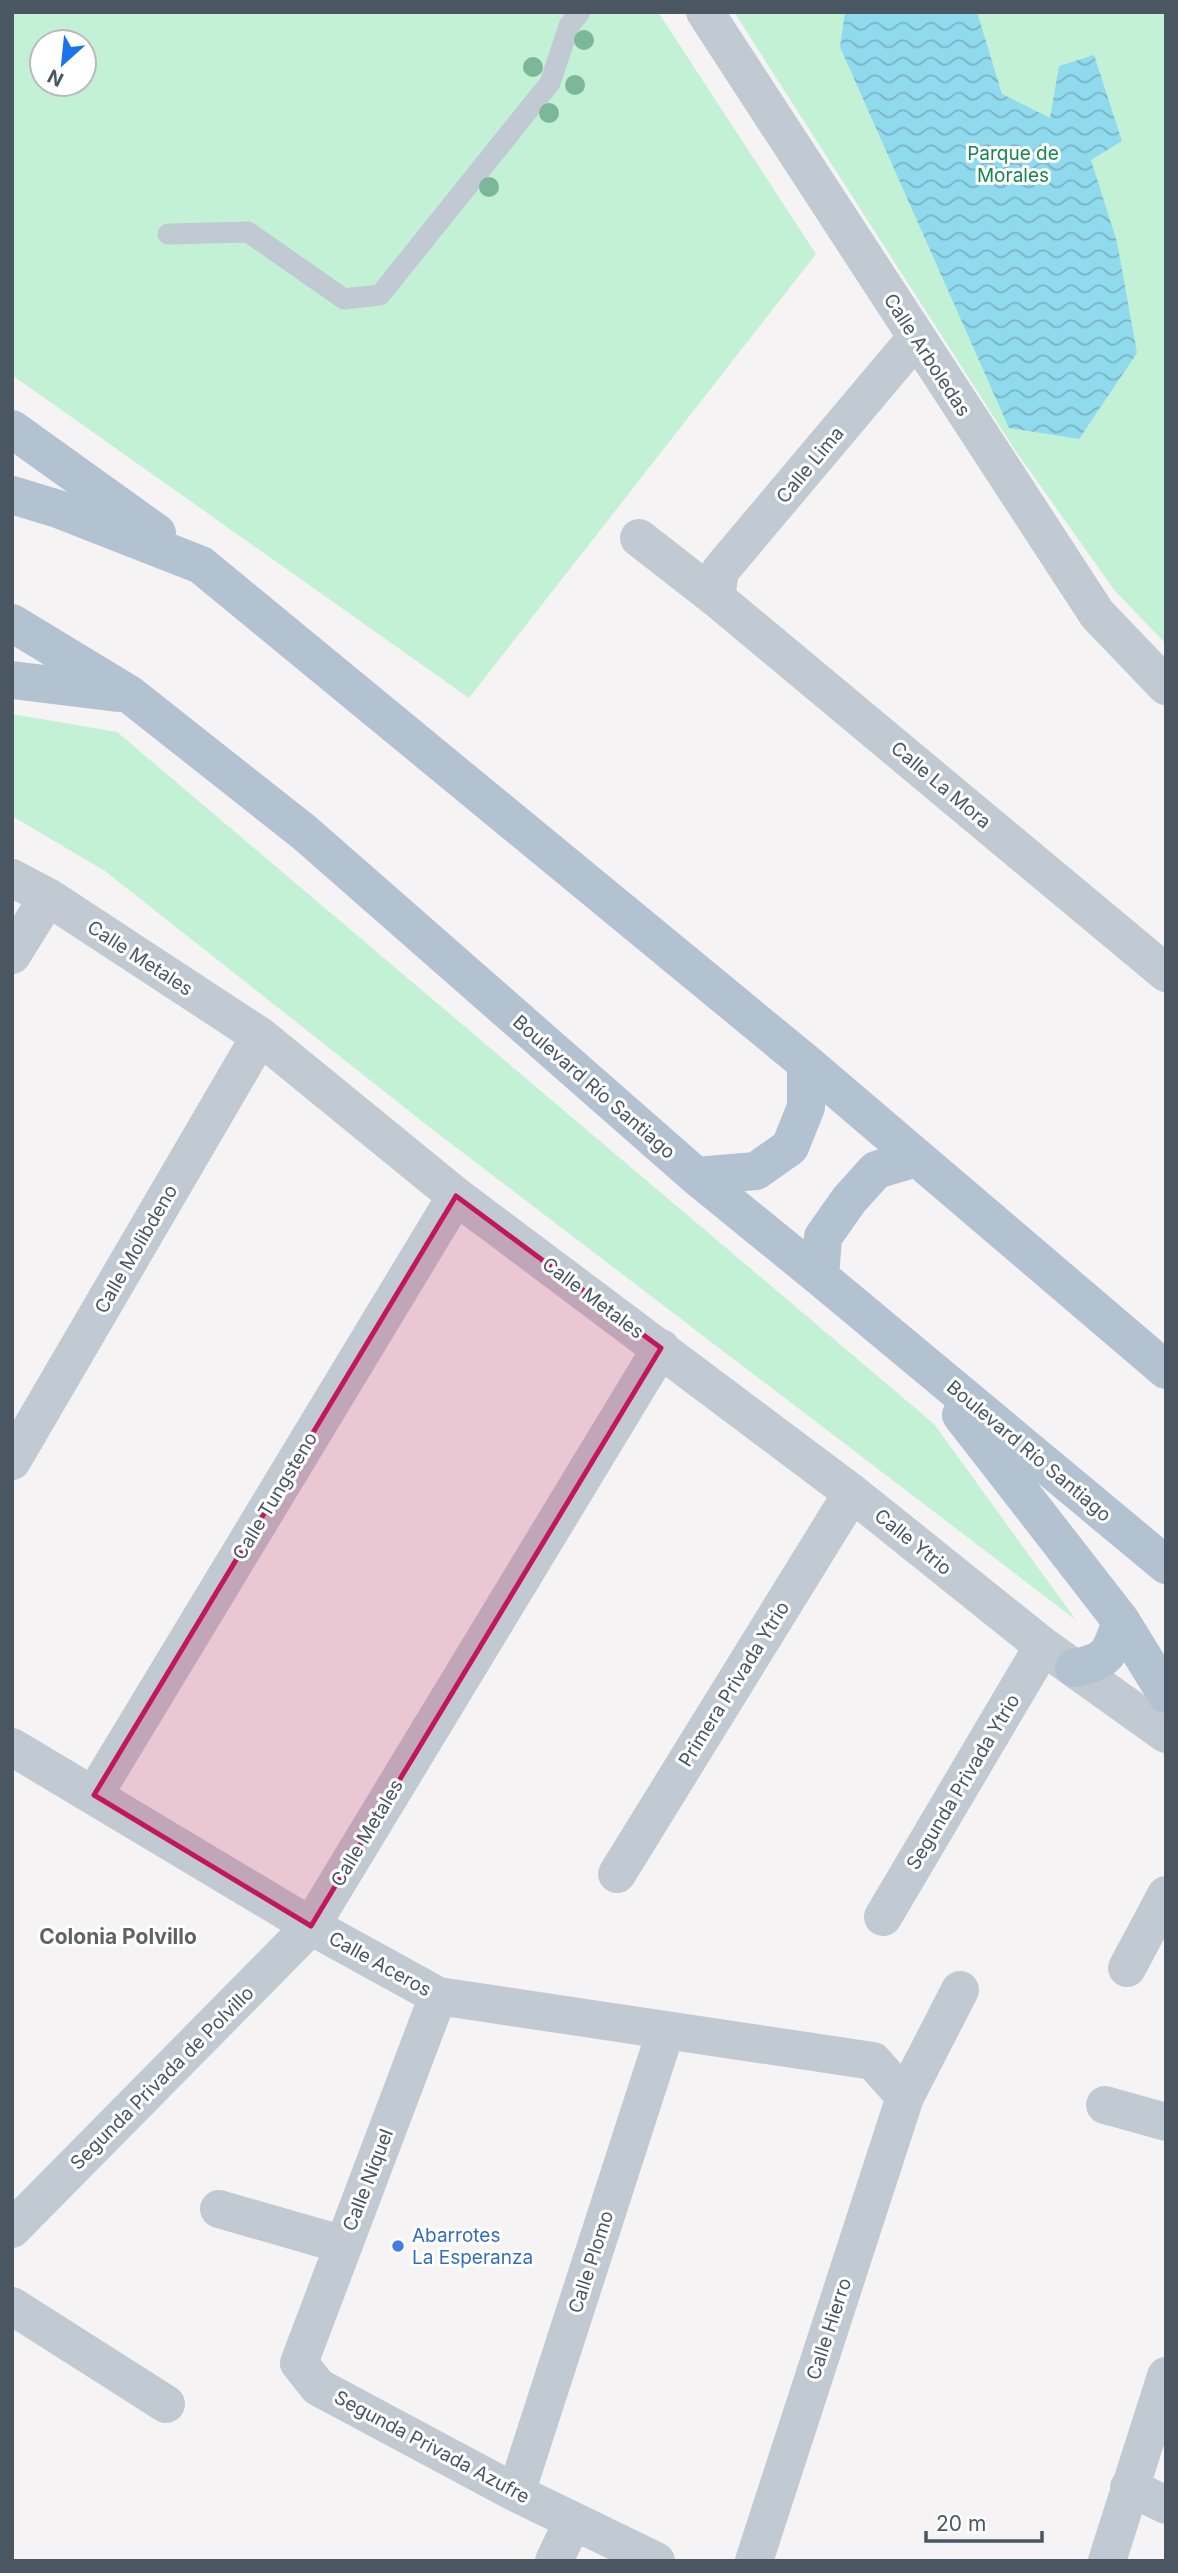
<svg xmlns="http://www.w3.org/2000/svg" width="1178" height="2573" font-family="Inter,sans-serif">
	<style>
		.green { fill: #c3f1d5; fill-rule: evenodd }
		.water { fill: url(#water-waves) }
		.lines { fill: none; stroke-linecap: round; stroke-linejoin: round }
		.service { stroke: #c1cad2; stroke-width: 21 }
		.minor { stroke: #c1cad2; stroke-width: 38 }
		.primary { stroke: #b3c2d1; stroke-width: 38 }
		.tree { fill: #7bb799 }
		.marked { fill: #c2185b; fill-opacity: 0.2; stroke: #c2185b; stroke-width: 5; stroke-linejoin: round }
		.shop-dot { fill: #3f7fe0; stroke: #fff; stroke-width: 2.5 }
		.labels { text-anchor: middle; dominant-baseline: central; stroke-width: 6; stroke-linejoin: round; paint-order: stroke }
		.park-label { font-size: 19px; fill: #17864f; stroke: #fff }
		.street-label { font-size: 19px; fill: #4a5661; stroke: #fff }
		.shop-label { font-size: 19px; fill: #366cbe; stroke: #fff; text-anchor: start }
		.neighbourhood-label { font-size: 21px; font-weight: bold; fill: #5f6368; stroke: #fff }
	</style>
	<defs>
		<pattern id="water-waves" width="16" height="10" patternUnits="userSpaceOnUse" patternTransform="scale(1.75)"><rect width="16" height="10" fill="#90daee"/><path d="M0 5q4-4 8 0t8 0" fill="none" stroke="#78b4c4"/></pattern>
	</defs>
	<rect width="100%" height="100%" fill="#f5f3f3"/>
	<path class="green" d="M 12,12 L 658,12 L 816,254 L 469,698 L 12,375 ZM 42,42 L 84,42 L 84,84 L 42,84 Z
		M 734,12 L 1166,12 L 1166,644 L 1115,591 L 1015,450 Z
		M 12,714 L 117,732 L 934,1424 L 1076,1620 L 428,1126 L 105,871 L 12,816 Z"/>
	<path class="water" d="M 845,12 L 977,12 L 1002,94 L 1050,118 L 1059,66 L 1094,55 L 1122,141 L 1091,160 L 1117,242 L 1137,353 L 1079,439 L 1009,428 L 840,47 Z"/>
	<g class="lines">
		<path class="service" d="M 168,234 L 248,232 L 344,299 L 380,295 L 550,83 L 569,26 L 580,12"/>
		<path class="minor" d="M 705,12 L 1097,614 L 1166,686
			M 639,538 L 716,598 L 1166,973
			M 716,598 L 720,571 L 916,338
			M 12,878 L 48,897 L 260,1036 L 456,1196 L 852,1493 L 1043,1646 L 1166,1734
			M 12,955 L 48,897
			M 12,1461 L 260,1036
			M 12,1747 L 311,1926 L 438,1996 L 873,2061 L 905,2097
			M 94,1795 L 456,1196
			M 617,1874 L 852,1493
			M 883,1917 L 1043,1646
			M 1127,1968 L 1166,1895
			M 438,1996 L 299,2363 L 318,2387 L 516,2493 L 656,2561
			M 1105,2105 L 1166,2122
			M 219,2209 L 344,2245
			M 12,2229 L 311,1926 L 661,1348
			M 12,2306 L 166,2404
			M 1129,2487 L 1166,2505
			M 516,2493 L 666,2030
			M 554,2561 L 573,2521
			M 754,2561 L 905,2097 L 960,1990
			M 1107,2561 L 1166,2376"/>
		<path class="primary" d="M 12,429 L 157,533
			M 12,495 L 58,509 L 201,565 L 806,1063 L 1166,1370
			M 12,623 L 129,694 L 305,833 L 696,1176 L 820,1277 L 1166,1565
			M 12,680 L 118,693
			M 696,1176 L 756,1171 L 790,1147 L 806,1107 L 806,1063
			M 820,1277 L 823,1237 L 849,1200 L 876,1170 L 916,1158
			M 961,1415 L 1121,1621 L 1166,1694
			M 1074,1668 C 1109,1661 1110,1654 1121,1621"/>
	</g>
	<g class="tree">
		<circle cx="584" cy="40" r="10"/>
		<circle cx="533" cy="67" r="10"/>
		<circle cx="575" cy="85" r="10"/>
		<circle cx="549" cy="113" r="10"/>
		<circle cx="489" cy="187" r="10"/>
	</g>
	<path class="marked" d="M 456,1196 L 661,1348 L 311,1926 L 94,1795 Z"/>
	<circle class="shop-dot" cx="398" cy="2246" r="7"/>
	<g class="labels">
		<g class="park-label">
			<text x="1013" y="153">Parque de<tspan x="1013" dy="22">Morales</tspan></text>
		</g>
		<g class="street-label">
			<text transform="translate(927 355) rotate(57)">Calle Arboledas</text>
			<text transform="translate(810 465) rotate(-50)">Calle Lima</text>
			<text transform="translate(941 785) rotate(40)">Calle La Mora</text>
			<text transform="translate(140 958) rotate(33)">Calle Metales</text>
			<text transform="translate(594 1087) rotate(41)">Boulevard Río Santiago</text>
			<text transform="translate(136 1249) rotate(-60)">Calle Molibdeno</text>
			<text transform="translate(593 1298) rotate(37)">Calle Metales</text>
			<text transform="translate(1029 1451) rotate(40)">Boulevard Río Santiago</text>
			<text transform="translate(275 1496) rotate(-59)">Calle Tungsteno</text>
			<text transform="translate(913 1542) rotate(39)">Calle Ytrio</text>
			<text transform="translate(734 1684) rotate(-58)">Primera Privada Ytrio</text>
			<text transform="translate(963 1782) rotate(-59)">Segunda Privada Ytrio</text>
			<text transform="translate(367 1833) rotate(-59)">Calle Metales</text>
			<text transform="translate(380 1964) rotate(29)">Calle Aceros</text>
			<text transform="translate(162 2078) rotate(-45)">Segunda Privada de Polvillo</text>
			<text transform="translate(368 2180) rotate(-69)">Calle Níquel</text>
			<text transform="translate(591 2262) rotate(-72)">Calle Plomo</text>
			<text transform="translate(829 2329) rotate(-72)">Calle Hierro</text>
			<text transform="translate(432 2447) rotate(28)">Segunda Privada Azufre</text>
		</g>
		<g class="shop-label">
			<text x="412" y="2235">Abarrotes<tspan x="412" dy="22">La Esperanza</tspan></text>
		</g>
		<g class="neighbourhood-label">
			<text x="118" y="1936">Colonia Polvillo</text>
		</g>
	</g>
	<rect width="1178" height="2573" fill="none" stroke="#4a5661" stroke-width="28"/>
	<g transform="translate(63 63) rotate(207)"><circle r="33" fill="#ffffff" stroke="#b7bbc0" stroke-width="2"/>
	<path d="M0-5L12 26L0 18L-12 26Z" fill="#1a73e8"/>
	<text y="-10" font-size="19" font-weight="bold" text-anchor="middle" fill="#4a5661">N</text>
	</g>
	<path d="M926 2531v10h116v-10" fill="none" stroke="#4a5661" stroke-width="3.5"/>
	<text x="936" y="2531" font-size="21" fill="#4a5661" stroke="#ffffff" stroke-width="5" paint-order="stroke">20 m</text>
</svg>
